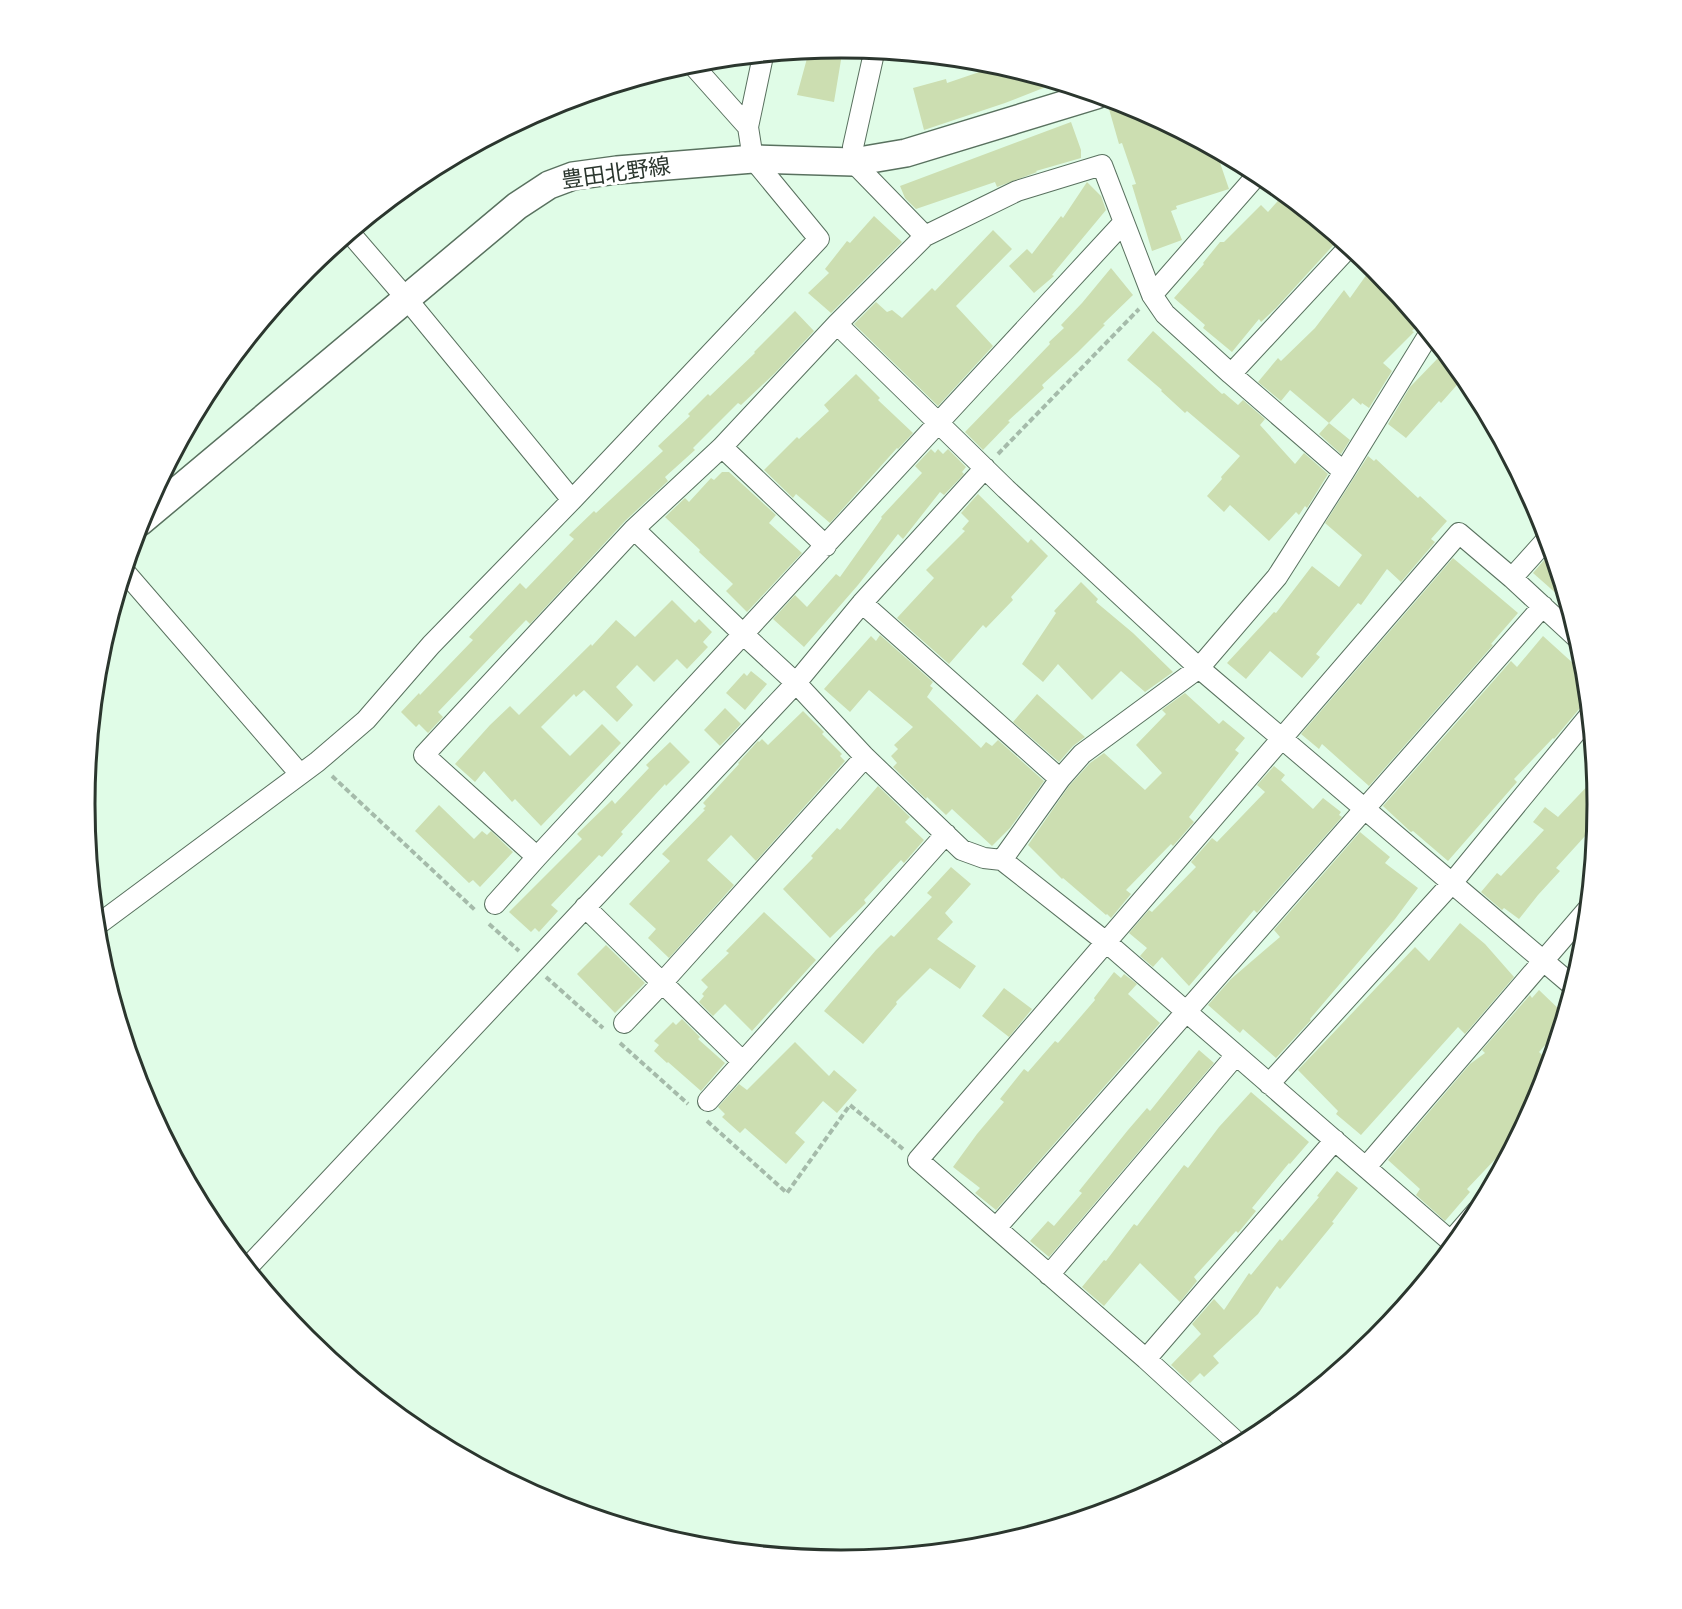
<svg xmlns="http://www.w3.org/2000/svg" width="1682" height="1609" font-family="'Sofia Sans Condensed','Noto Sans JP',sans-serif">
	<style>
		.building { fill: #ccdeb1 }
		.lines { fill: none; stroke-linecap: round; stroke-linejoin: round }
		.minor-casing { stroke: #59715f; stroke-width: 22 }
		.secondary-casing { stroke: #59715f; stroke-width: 30 }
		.path { stroke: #a5bbaa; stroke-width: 4; stroke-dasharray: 6 3; stroke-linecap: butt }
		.minor { stroke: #fff; stroke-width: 20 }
		.secondary { stroke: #fff; stroke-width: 27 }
		.labels { text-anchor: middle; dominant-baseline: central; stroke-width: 6; stroke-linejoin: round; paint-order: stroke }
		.street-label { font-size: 22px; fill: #2b362e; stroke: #fff }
		.rim { fill: none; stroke: #2b362e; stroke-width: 3 }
	</style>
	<rect width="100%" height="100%" fill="#e0fce7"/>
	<path class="building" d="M 843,48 L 834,102 L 797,95 L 809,51 Z
		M 997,66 L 1056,83 L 1005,103 L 924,130 L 913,88 L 946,79 L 947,83 Z
		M 1125,104 L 1131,106 L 1216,151 L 1229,189 L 1176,206 L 1177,209 L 1171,211 L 1182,240 L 1152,251 L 1132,185 L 1136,184 L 1122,143 L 1119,144 L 1109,109 Z
		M 1071,122 L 1081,150 L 1081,158 L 1036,171 L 1037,172 L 997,187 L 995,182 L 916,209 L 905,198 L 900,186 Z
		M 1087,182 L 1101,196 L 1106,210 L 1052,275 L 1054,276 L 1034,293 L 1009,266 L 1027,249 L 1032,254 L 1061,216 L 1063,218 Z
		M 1284,194 L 1339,239 L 1276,308 L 1261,322 L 1259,319 L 1232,352 L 1203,328 L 1205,325 L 1174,298 L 1204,264 L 1203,263 L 1220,242 L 1224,242 L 1261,205 L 1268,212 Z
		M 874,216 L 902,242 L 831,313 L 808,293 L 829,273 L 825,269 L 847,241 L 850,243 Z
		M 993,230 L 1012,249 L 956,306 L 993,346 L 938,406 L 854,324 L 876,302 L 887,312 L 892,310 L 902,318 L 932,288 L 935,291 Z
		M 1372,267 L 1420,323 L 1412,331 L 1414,332 L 1383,363 L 1392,371 L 1369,408 L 1362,403 L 1361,405 L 1353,398 L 1329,423 L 1290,390 L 1281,401 L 1258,382 L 1278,358 L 1281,361 L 1315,328 L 1344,290 L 1350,298 Z
		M 1111,268 L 1133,295 L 1103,324 L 1105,325 L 1078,352 L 1042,385 L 1044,388 L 1008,421 L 1010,422 L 983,450 L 965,432 L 1050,344 L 1049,342 L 1064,328 L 1061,325 L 1082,303 Z
		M 795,311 L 814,331 L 775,373 L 741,405 L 738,403 L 693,448 L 695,450 L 665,477 L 668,481 L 625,521 L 530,624 L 526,620 L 438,712 L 443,717 L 428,733 L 419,724 L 416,727 L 401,712 L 419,693 L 420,695 L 473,640 L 469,637 L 520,583 L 526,589 L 574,539 L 569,535 L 594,511 L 596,513 L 663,451 L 658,446 L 690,416 L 688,414 L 708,394 L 710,396 L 755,353 L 754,352 Z
		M 1153,331 L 1222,394 L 1224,393 L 1238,405 L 1243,400 L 1265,419 L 1260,425 L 1295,464 L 1304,453 L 1328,474 L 1307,508 L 1305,506 L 1299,515 L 1296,512 L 1269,541 L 1230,505 L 1224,512 L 1207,496 L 1222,479 L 1221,477 L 1240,456 L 1187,411 L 1185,413 L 1161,391 L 1162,390 L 1127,360 Z
		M 1441,355 L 1464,377 L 1441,403 L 1439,401 L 1406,438 L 1388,424 L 1410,387 Z
		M 856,374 L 880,398 L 878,400 L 913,433 L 898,449 L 897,448 L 830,523 L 796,494 L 793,498 L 764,470 L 797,437 L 799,439 L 829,411 L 824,405 Z
		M 1329,423 L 1350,440 L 1341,454 L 1319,434 Z
		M 931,449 L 935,453 L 938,449 L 943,454 L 948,449 L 966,467 L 962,472 L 964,474 L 944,495 L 940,492 L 903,539 L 898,534 L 858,585 L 804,647 L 773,619 L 795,595 L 807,607 L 836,574 L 840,577 L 882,518 L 881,517 L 922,473 L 915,466 Z
		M 1368,456 L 1374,461 L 1376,459 L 1418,498 L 1420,496 L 1447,521 L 1431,539 L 1435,542 L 1401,582 L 1387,569 L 1361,605 L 1358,603 L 1316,654 L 1320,657 L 1302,678 L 1270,651 L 1246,679 L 1227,663 L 1274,612 L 1276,613 L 1312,566 L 1339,587 L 1362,555 L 1325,523 Z
		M 722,472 L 729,472 L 776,515 L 769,523 L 802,553 L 747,612 L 726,591 L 733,584 L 699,552 L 700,550 L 665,517 L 685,498 L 689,502 L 711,478 L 714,480 Z
		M 978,494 L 1028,543 L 1031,539 L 1048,556 L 1011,597 L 1013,600 L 986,628 L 983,625 L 949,664 L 897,618 L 934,578 L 926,570 L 965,531 L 962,529 L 969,521 L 961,513 Z
		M 1551,552 L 1557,573 L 1567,603 L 1533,573 Z
		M 1453,558 L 1518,613 L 1491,644 L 1493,645 L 1369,786 L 1322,744 L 1319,749 L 1301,734 Z
		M 1081,582 L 1098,599 L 1096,602 L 1133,633 L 1173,672 L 1145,692 L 1121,671 L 1092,700 L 1058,664 L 1043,682 L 1022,664 L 1056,613 L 1054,611 Z
		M 672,600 L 695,623 L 699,619 L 712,632 L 703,642 L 708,647 L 687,669 L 677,659 L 654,682 L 637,665 L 616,687 L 633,705 L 617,722 L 584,690 L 576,697 L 574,694 L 541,727 L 570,756 L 602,724 L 621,743 L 541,826 L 515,799 L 512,802 L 484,771 L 475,782 L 455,764 L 490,725 L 510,706 L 519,715 L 591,644 L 592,646 L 616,620 L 635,637 Z
		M 880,635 L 933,682 L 930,686 L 933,688 L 927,697 L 981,748 L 986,742 L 992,746 L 998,740 L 1044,781 L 1010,828 L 992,846 L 952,809 L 946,815 L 927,797 L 926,799 L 893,767 L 897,763 L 891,756 L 898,749 L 894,745 L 913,727 L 869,690 L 850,712 L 824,689 L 871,636 L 876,641 Z
		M 1543,636 L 1575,665 L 1583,657 L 1587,702 L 1580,708 L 1554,739 L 1553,738 L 1514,779 L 1517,782 L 1448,861 L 1413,831 L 1411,832 L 1383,806 L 1511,661 L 1517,667 Z
		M 751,671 L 767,684 L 745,710 L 726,693 L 744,673 L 747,676 Z
		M 1185,693 L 1219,724 L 1223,720 L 1245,738 L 1235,750 L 1239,753 L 1189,817 L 1194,822 L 1173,846 L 1171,844 L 1126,890 L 1131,894 L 1111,918 L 1107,914 L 1106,915 L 1063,878 L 1062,879 L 1028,845 L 1069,786 L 1090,763 L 1104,753 L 1145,790 L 1162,773 L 1136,745 L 1166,714 L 1162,710 L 1163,709 Z
		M 1037,694 L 1085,737 L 1073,746 L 1059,762 L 1013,722 Z
		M 725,708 L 741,724 L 720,746 L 704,730 Z
		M 803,711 L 824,732 L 822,734 L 842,754 L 840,756 L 845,761 L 756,861 L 731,835 L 707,860 L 734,885 L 669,958 L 648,938 L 656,929 L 629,904 L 670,861 L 662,854 L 705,810 L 703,809 L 706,806 L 703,803 L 739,764 L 738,763 L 758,741 L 759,742 L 762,739 L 768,745 Z
		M 670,742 L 690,762 L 666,786 L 665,784 L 621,832 L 623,834 L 602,857 L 599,855 L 551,905 L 558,911 L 539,932 L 535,928 L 531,932 L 509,912 L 582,839 L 577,834 L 612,800 L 615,804 L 649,768 L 646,765 Z
		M 1274,766 L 1285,775 L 1281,780 L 1313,809 L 1323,798 L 1341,812 L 1339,815 L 1342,817 L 1257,913 L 1254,910 L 1189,986 L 1162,957 L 1153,967 L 1140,956 L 1147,948 L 1129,933 L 1149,910 L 1152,912 L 1196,867 L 1191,862 L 1212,838 L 1217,842 L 1265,792 L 1257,785 Z
		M 1595,778 L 1598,805 L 1596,824 L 1556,868 L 1560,871 L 1538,895 L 1519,919 L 1504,908 L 1502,910 L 1481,892 L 1497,873 L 1501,876 L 1544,830 L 1533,822 L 1545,807 L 1558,817 Z
		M 878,786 L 910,817 L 905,822 L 924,840 L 904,863 L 901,860 L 864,900 L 866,903 L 830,938 L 783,889 L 813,858 L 811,856 L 837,828 L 840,830 Z
		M 439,805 L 474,839 L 482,831 L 487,835 L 491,831 L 513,852 L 480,887 L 473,880 L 469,883 L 415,831 Z
		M 1360,832 L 1390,857 L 1385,863 L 1418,888 L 1395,919 L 1310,1019 L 1311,1020 L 1276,1058 L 1243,1029 L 1240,1033 L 1208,1005 L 1231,979 L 1280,937 L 1274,930 Z
		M 951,867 L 971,884 L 945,913 L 953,922 L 937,939 L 976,966 L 960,989 L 930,968 L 896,1002 L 897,1004 L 863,1044 L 824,1011 L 876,950 L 891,935 L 894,937 L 932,897 L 927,893 Z
		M 764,912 L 816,960 L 752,1031 L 725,1004 L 713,1016 L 699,1002 L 704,996 L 702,994 L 708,987 L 701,980 L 729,953 L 726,951 Z
		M 1460,923 L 1485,944 L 1514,977 L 1465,1034 L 1458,1027 L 1361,1135 L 1336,1114 L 1338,1111 L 1298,1070 L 1415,947 L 1429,961 Z
		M 606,945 L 645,983 L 615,1013 L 577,974 Z
		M 1114,972 L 1121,978 L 1124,974 L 1137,984 L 1128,994 L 1160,1023 L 996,1210 L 975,1193 L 980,1188 L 953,1167 L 977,1134 L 1004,1102 L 1000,1099 L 1024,1069 L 1028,1072 L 1055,1041 L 1058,1043 L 1095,1000 L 1094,998 Z
		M 1004,988 L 1032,1009 L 1009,1037 L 982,1016 Z
		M 1539,990 L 1564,1014 L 1559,1030 L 1539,1052 L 1550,1062 L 1540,1094 L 1518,1135 L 1467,1189 L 1470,1192 L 1445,1221 L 1416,1195 L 1420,1189 L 1388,1160 L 1470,1064 L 1485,1053 L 1482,1050 L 1530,995 L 1532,998 Z
		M 682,1019 L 700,1037 L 698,1039 L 725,1063 L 701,1091 L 668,1062 L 667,1063 L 654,1051 L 659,1045 L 654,1041 L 673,1022 L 676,1025 Z
		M 795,1042 L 829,1076 L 834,1070 L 857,1090 L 837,1113 L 823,1101 L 795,1133 L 805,1142 L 786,1164 L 745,1128 L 740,1133 L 722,1117 L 725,1114 L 718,1107 L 739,1084 L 747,1090 Z
		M 1199,1050 L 1214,1063 L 1049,1257 L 1030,1241 L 1048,1221 L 1054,1226 L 1082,1193 L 1079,1191 L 1128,1130 L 1147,1108 L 1150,1111 Z
		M 1251,1092 L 1309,1142 L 1290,1164 L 1289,1163 L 1252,1208 L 1256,1211 L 1238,1233 L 1236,1231 L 1194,1277 L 1197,1281 L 1180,1302 L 1140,1263 L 1104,1306 L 1082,1287 L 1104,1260 L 1106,1261 L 1134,1224 L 1137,1226 L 1184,1165 L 1188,1168 L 1219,1127 Z
		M 1337,1171 L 1358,1188 L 1332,1222 L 1334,1223 L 1280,1289 L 1277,1286 L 1258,1314 L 1213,1356 L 1219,1363 L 1204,1377 L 1200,1373 L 1190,1383 L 1171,1365 L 1201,1334 L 1192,1324 L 1214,1299 L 1224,1310 L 1249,1273 L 1251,1275 L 1280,1239 L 1282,1241 L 1319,1197 L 1317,1196 Z"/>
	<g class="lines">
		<defs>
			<path id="minor" d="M 691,63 L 748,127
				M 853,147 L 874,53 L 868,51
				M 853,162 L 925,236
				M 350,233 L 406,298 L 572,500
				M 1152,295 L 1258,174
				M 837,324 L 1006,489 L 1199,668 L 1573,986
				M 1231,374 L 1349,247
				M 722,447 L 826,546
				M 634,529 L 744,635 L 796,683 L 865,757 L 962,850 L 984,858 L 1002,860 L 1106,942 L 1454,1244
				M 125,572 L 300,774
				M 1512,578 L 1578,639
				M 862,603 L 1060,779
				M 537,857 L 424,755 L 634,529 L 722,447 L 837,324 L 925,236 L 1017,191 L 1102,165 L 1152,295 L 1165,314 L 1231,374 L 1344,472
				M 1002,860 L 1060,779 L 1082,754 L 1199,668 L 1277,577 L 1344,472 L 1429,334
				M 495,904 L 537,857 L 1124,222
				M 585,907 L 743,1062
				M 96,926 L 317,762 L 366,720 L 431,645 L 572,500 L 819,239 L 753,159 L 748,127 L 763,56
				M 624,1023 L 662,983 L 865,757
				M 1269,1084 L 1452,883 L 1589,716
				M 708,1101 L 946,834
				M 1366,1167 L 1587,910
				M 996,1228 L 1543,606
				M 1451,1241 L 1477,1211
				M 247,1268 L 796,683 L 862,603 L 985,468
				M 1049,1275 L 1236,1055
				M 1146,1359 L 1335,1140
				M 1240,1445 L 1146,1359 L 918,1160 L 1459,533 L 1512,578 L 1547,539"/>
			<path id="secondary" d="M 140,522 L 517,206 L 549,185 L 573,176 L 617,170 L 753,159 L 853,162 L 906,153 L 1096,95"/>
		</defs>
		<use href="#minor" class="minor-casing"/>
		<use href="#secondary" class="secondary-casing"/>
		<path class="path" d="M 998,454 L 1139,309
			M 332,776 L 475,910
			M 489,924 L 519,951
			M 546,977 L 603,1028
			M 620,1043 L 688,1104
			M 707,1121 L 787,1193 L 850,1105 L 903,1149"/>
		<use href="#minor" class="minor"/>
		<use href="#secondary" class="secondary"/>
	</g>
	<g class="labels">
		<g class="street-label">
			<text transform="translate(616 174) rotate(-8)">豊田北野線</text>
		</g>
	</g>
	<path d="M0 0H1682V1609H0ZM95 804a746 746 0 1 1 1492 0a746 746 0 1 1-1492 0Z" fill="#fff" fill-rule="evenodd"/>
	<path class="rim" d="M95 804a746 746 0 1 1 1492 0a746 746 0 1 1-1492 0Z"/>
</svg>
